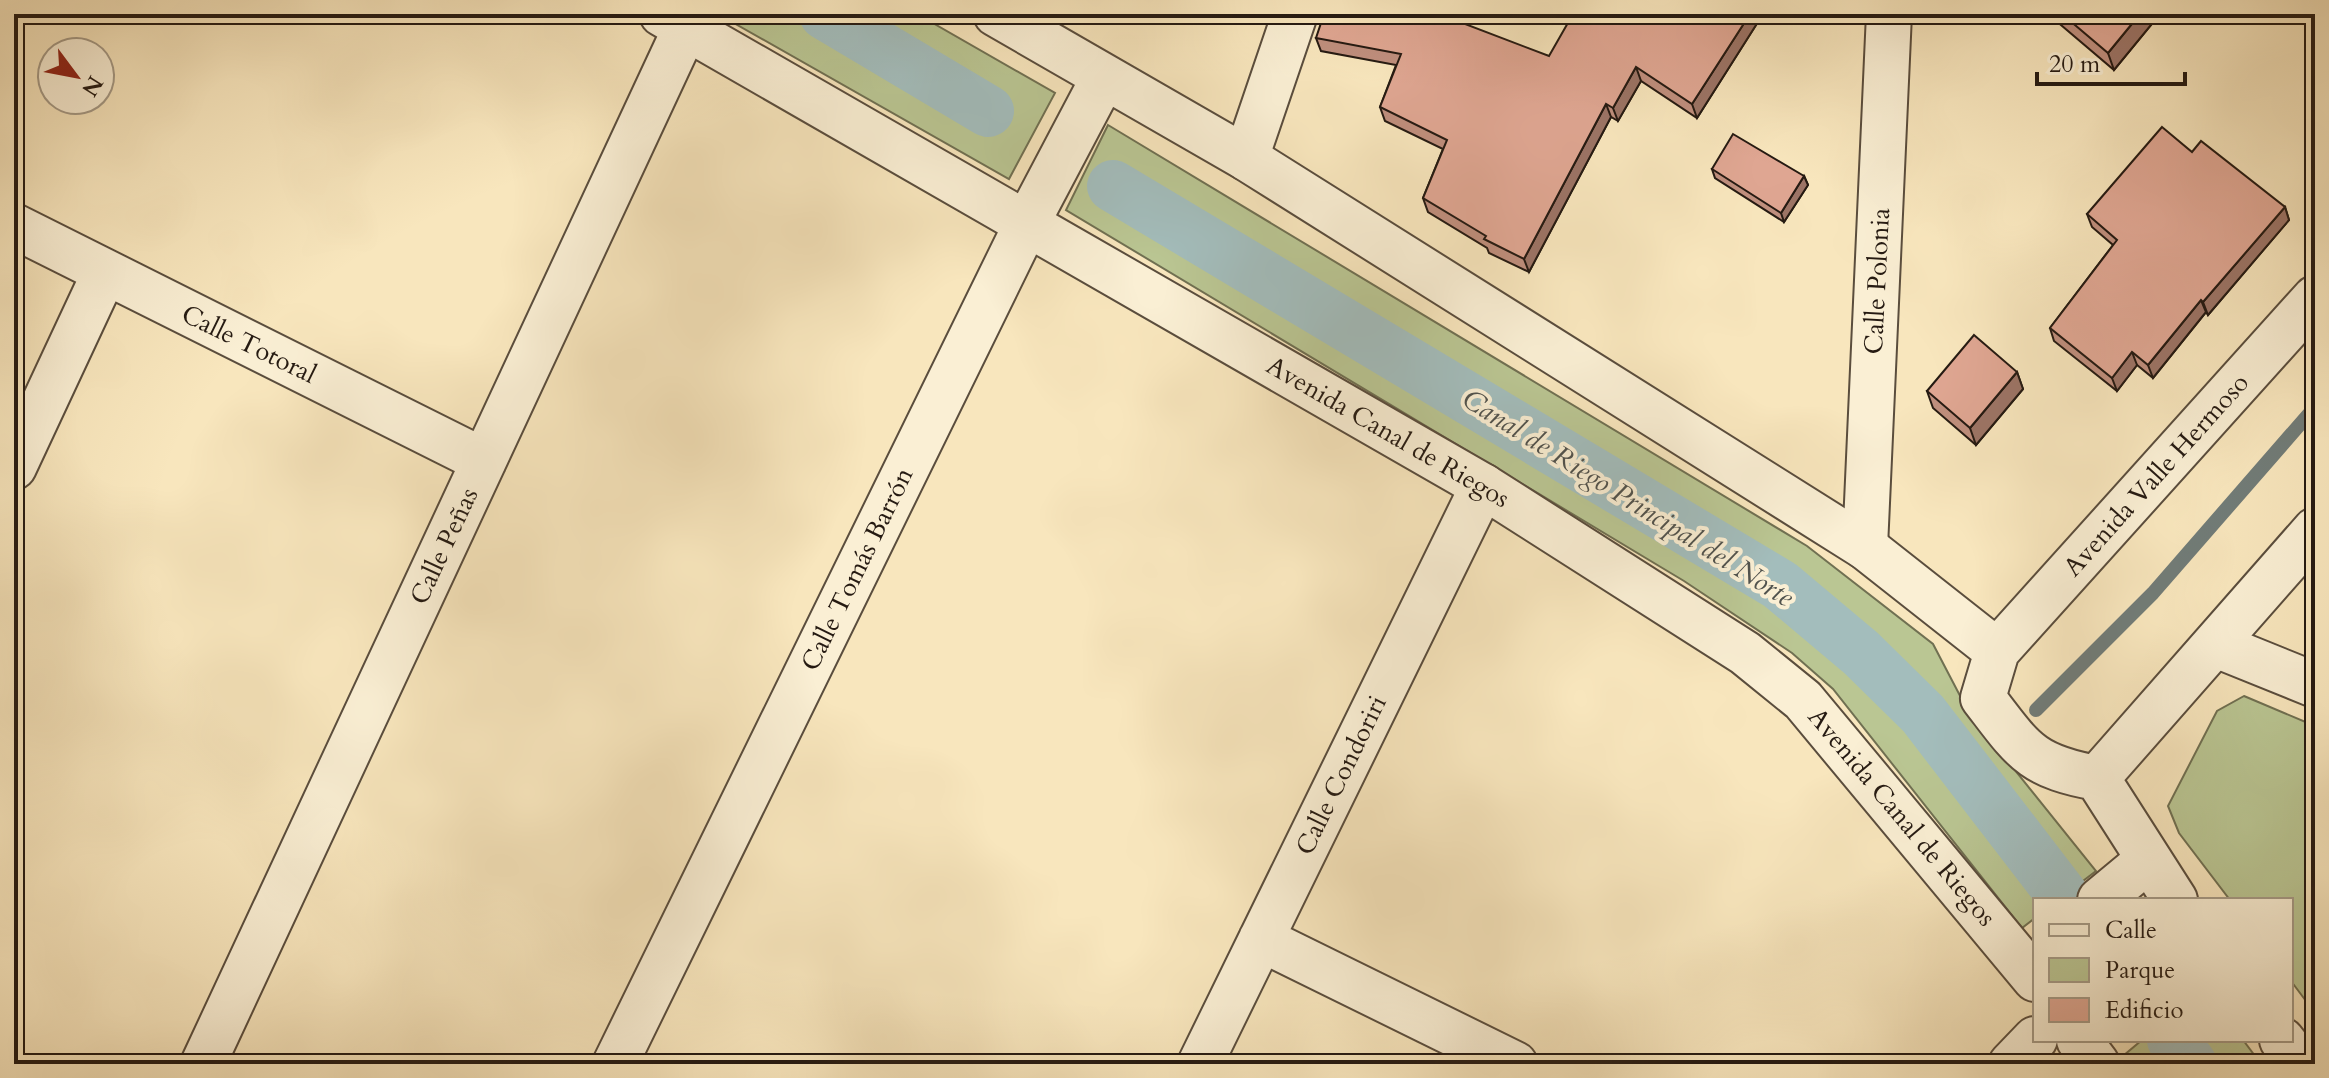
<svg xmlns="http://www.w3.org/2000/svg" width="2329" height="1078" font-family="Cardo,serif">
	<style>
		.green { fill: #bac693; stroke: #707052; stroke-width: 2 }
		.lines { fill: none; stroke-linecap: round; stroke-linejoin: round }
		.stream { stroke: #717c78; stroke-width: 14 }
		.canal { stroke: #a3bdbc; stroke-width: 52 }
		.minor-casing { stroke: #5a4d3d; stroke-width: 48 }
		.tertiary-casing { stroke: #5a4d3d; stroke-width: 48 }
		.minor { stroke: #faefd4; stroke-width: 44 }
		.tertiary { stroke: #faefd4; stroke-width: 44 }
		.wall { fill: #c08f7e; stroke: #251a12; stroke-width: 2 }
		.shaded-wall { fill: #9c7466; stroke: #251a12; stroke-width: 2 }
		.building { fill: #dfa692; stroke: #251a12; stroke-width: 2 }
		.labels { text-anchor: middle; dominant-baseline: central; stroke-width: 8; stroke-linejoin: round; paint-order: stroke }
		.street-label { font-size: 26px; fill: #251a12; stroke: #faefd4 }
		.water-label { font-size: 28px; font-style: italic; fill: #51534e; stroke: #faefd4 }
	</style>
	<rect width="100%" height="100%" fill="#f8e6bd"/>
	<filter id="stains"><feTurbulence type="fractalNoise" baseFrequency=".0025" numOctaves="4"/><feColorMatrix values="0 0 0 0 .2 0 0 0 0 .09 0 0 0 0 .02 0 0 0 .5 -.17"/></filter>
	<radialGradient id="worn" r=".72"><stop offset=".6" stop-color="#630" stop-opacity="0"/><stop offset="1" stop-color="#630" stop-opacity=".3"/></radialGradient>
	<path class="green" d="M 718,14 L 917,14 L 1055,93 L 1009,179 Z
		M 1108,125 L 1807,546 L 1933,644 L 1969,713 L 2096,871 L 2058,900 L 2035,900 L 2035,918 L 2022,928 L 1833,689 L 1792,653 L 1684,581 L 1066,210 Z
		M 2244,696 L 2315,726 L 2315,1013 L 2291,981 L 2291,900 L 2230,900 L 2179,833 L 2168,806 L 2217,711 Z
		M 2142,1040 L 2243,1040 L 2261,1064 L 2129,1064 L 2123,1056 Z"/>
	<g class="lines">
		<path class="stream" d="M 2036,710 L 2153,593 L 2315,407"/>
		<path class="canal" d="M 825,14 L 988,111
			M 1113,186 L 1780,585 L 1861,653 L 1923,714 L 2066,900
			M 2173,1040 L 2191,1064"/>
		<defs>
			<path id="minor" d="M 1246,158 L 1295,14
				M 14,226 L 484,461
				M 14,467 L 105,272
				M 1865,547 L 1889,14
				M 2216,645 L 2315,685
				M 1261,939 L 1515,1064
				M 203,1064 L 686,27
				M 1200,1064 L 1483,486
				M 2011,1064 L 2035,1039"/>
			<path id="tertiary" d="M 662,14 L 1483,486 L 1745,653 L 1803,700 L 2035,979
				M 996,14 L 1246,158 L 1865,547 L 1997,651
				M 2097,778 L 2315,530
				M 2100,900 L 2147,861
				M 2175,900 L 2097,778 C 2030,766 2023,750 1983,698 L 1997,651 L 2315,298
				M 2079,1040 L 2097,1064
				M 2282,1040 L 2301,1064
				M 615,1064 L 1027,223 L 1104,77"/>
		</defs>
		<use href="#minor" class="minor-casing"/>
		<use href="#tertiary" class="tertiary-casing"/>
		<use href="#minor" class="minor"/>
		<use href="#tertiary" class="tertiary"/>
	</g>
	<path class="wall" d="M 1763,14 L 1697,118 L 1641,81 L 1618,121 L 1611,117 L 1529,272 L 1489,253 L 1487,248 L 1428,212 L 1423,198 L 1443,149 L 1385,121 L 1380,107 L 1396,65 L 1321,51 L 1316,38 L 1549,56 Z
		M 2048,14 L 2160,14 L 2114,70 Z
		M 2192,152 L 2285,207 L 2289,220 L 2208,315 L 2206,312 L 2153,378 L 2137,365 L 2117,391 L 2054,341 L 2050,328 L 2113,245 L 2092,227 L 2087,214 Z
		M 1712,169 L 1804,176 L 1808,185 L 1784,222 L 1715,178 Z
		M 2017,372 L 2023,389 L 1976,445 L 1933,408 L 1927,391 Z"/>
	<path class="shaded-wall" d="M 1750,14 L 1763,14 L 1697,118 L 1692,104 Z
		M 2140,14 L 2160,14 L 2114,70 L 2108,53 Z
		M 1636,67 L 1641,81 L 1618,121 L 1613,108 Z
		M 1606,104 L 1611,117 L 1529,272 L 1524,259 Z
		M 1804,176 L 1808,185 L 1784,222 L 1781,213 Z
		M 2285,207 L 2289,220 L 2208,315 L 2203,302 Z
		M 2201,300 L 2206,312 L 2153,378 L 2148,365 Z
		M 2132,352 L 2137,365 L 2117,391 L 2112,378 Z
		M 2017,372 L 2023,389 L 1976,445 L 1970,428 Z"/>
	<path class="building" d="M 1324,14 L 1439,14 L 1549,56 L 1573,14 L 1750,14 L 1692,104 L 1636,67 L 1613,108 L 1606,104 L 1524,259 L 1484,239 L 1486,236 L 1423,198 L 1447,140 L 1380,107 L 1401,54 L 1316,38 Z
		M 2062,14 L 2140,14 L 2108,53 Z
		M 2162,127 L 2192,152 L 2201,141 L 2285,207 L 2203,302 L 2201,300 L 2148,365 L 2132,352 L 2112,378 L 2050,328 L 2117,240 L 2087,214 Z
		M 1733,134 L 1804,176 L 1781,213 L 1712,169 Z
		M 1974,335 L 2017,372 L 1970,428 L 1927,391 Z"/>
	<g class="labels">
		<g class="street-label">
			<text transform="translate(1877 281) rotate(-87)">Calle Polonia</text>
			<text transform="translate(249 344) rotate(26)">Calle Totoral</text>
			<text transform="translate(1388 432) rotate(30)">Avenida Canal de Riegos</text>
			<text transform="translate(2156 475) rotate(-48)">Avenida Valle Hermoso</text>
			<text transform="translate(444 546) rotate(-65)">Calle Peñas</text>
			<text transform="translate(857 569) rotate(-64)">Calle Tomás Barrón</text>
			<text transform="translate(1341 775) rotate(-64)">Calle Condoriri</text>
			<text transform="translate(1902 817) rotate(50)">Avenida Canal de Riegos</text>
		</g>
		<g class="water-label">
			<text transform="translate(1628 498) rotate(32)">Canal de Riego Principal del Norte</text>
		</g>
	</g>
	<rect width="2329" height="1078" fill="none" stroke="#f8e6bd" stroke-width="48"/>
	<rect x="16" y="16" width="2297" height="1046" fill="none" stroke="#251a12" stroke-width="4"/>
	<rect x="24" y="24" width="2281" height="1030" fill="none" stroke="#251a12" stroke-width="2"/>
	<rect x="2033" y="898" width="260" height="144" fill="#faefd4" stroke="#a59a86" stroke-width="2"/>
	<rect x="2049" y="924" width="40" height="12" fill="#faefd4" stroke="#a59a86" stroke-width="2"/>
	<text x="2105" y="938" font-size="24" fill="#251a12">Calle</text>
	<rect x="2049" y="958" width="40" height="24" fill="#bac693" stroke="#a59a86" stroke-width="2"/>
	<text x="2105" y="978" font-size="24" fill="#251a12">Parque</text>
	<rect x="2049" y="998" width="40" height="24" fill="#dfa692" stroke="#a59a86" stroke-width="2"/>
	<text x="2105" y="1018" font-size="24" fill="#251a12">Edificio</text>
	<g transform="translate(76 76) rotate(122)"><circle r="38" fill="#faefd4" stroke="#a59a86" stroke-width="2"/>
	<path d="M0-6L14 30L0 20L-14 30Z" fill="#8f2418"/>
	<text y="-12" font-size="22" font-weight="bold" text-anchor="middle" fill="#251a12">N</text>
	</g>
	<path d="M2037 72v12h148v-12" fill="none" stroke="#251a12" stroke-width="4"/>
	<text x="2049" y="72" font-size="24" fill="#251a12" stroke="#faefd4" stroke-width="6" paint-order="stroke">20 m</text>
	<rect width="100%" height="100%" filter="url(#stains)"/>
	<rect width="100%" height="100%" fill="url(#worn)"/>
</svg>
